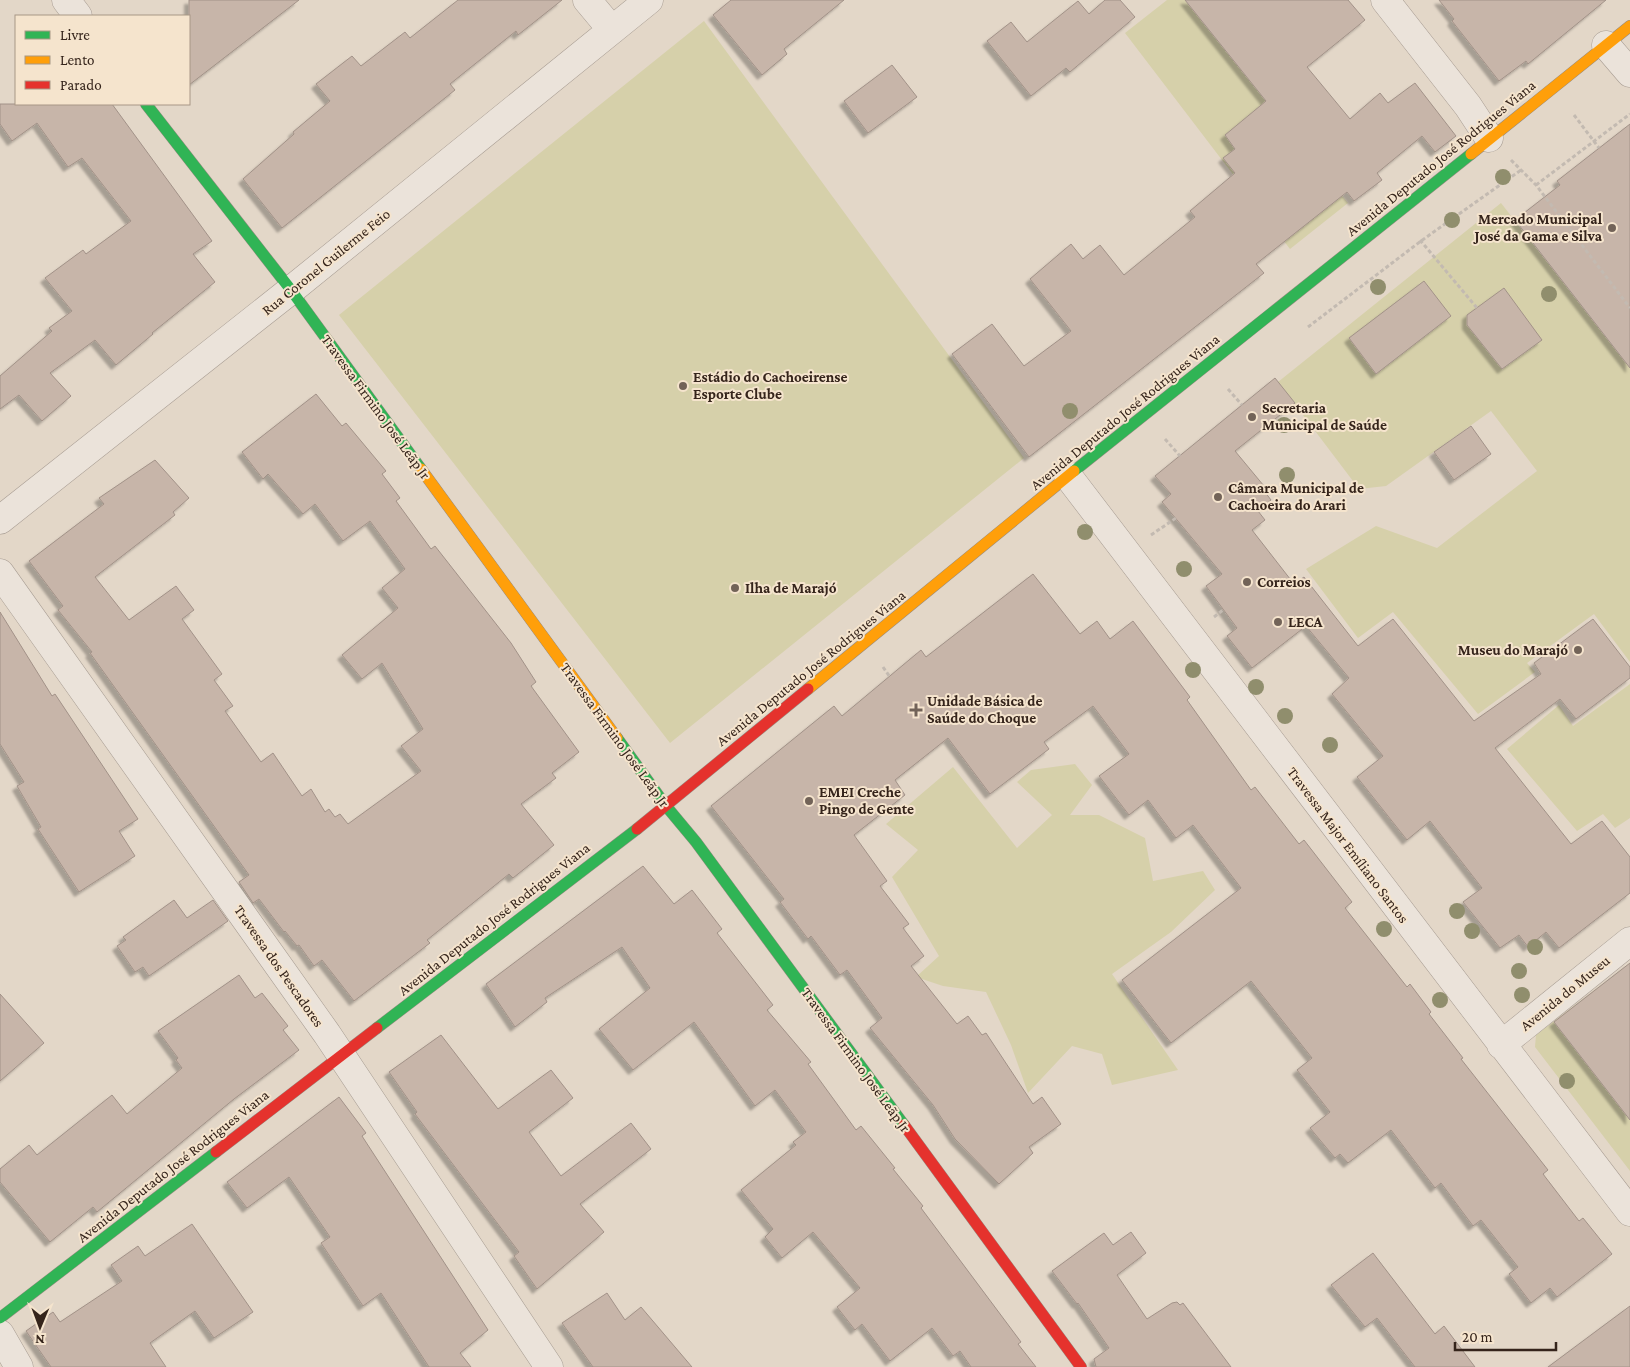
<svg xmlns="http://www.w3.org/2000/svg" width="1630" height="1367" font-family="'Crimson Pro',serif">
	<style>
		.green { fill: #d6d0aa }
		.building { fill: #c7b5a9; stroke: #a29288; filter: url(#shadow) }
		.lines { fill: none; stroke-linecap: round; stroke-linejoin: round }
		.street-casing { stroke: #a79c92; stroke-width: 29 }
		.fast-casing { stroke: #978c82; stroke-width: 12 }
		.slow-casing { stroke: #978c82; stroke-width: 12 }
		.jam-casing { stroke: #978c82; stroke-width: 12 }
		.path { stroke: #c3bab1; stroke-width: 3; stroke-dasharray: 4 2.5; stroke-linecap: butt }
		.street { stroke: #ebe3da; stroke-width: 28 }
		.fast { stroke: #30b455; stroke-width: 11 }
		.slow { stroke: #ff9f0a; stroke-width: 11 }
		.jam { stroke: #e5322d; stroke-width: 11 }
		.tree { fill: #908e6d }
		.poi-dot { fill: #726358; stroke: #f5e4cd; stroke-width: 2 }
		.labels { text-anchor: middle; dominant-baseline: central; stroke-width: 4; stroke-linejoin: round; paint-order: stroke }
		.street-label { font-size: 15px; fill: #35241b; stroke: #f5e4cd }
		.poi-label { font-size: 15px; font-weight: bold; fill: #35241b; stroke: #f5e4cd; text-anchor: start }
	</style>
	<defs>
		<filter id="shadow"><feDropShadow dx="-4.5" dy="4.5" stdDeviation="1" flood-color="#0004"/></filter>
	</defs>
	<rect width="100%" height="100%" fill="#e3d7c8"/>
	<path class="green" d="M 1167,0 L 1185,0 L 1348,203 L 1290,249 L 1125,33 Z
		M 704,21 L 1024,458 L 670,743 L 339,315 Z
		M 1501,203 L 1630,368 L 1630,662 L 1594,614 L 1527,663 L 1535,672 L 1478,714 L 1393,612 L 1358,638 L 1306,569 L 1376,526 L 1437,548 L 1537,471 L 1491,411 L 1386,486 L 1359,489 L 1278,382 Z
		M 1630,684 L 1630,818 L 1615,828 L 1603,814 L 1577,831 L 1507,749 L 1559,705 L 1573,726 Z
		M 1075,764 L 1092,785 L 1070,815 L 1099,815 L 1145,838 L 1153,881 L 1203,871 L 1215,890 L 1171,932 L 1112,974 L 1178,1070 L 1112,1085 L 1102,1054 L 1072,1046 L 1028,1093 L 1011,1045 L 986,992 L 943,986 L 916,977 L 939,956 L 892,877 L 918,850 L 886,824 L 953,767 L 1017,848 L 1052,815 L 1017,782 L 1031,770 Z
		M 1630,963 L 1630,1171 L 1535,1047 L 1536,1035 Z"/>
	<path class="building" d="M 189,0 L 299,0 L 189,85 Z
		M 458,0 L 562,0 L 518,35 L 516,31 L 450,84 L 455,90 L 282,228 L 243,179 L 294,134 L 293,132 L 330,101 L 316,84 L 352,56 L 361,66 L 405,32 L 410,38 Z
		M 731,0 L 844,0 L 784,49 L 787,54 L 762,75 L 713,15 Z
		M 1105,0 L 1120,0 L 1135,17 L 1070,72 L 1066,68 L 1031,96 L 987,41 L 1011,22 L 1027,42 L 1078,1 L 1089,14 Z
		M 1185,0 L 1348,0 L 1365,20 L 1307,67 L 1350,119 L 1380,93 L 1388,103 L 1415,83 L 1456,136 L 1435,152 L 1422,136 L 1377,173 L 1382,180 L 1354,201 L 1347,192 L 1256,264 L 1264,273 L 1029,457 L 952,354 L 992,324 L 1024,366 L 1071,331 L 1030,279 L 1071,244 L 1083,259 L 1100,245 L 1124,275 L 1195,217 L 1190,211 L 1235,173 L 1223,158 L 1235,149 L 1225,135 L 1266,101 Z
		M 1439,0 L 1606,0 L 1528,64 L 1526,61 L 1499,81 L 1452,21 L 1454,19 Z
		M 892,65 L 917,97 L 868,133 L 844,101 Z
		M 0,104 L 112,104 L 212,241 L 193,254 L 215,282 L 152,333 L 153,334 L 116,365 L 95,340 L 50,373 L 71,396 L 42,421 L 19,395 L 0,409 L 0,376 L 52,331 L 49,328 L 72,311 L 45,278 L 83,250 L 86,254 L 131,221 L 82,158 L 68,167 L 37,123 L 12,141 L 0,124 Z
		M 1630,124 L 1630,368 L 1515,220 L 1560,185 L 1557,181 Z
		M 1424,281 L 1451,316 L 1376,374 L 1349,338 Z
		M 1504,288 L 1542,340 L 1502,369 L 1467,325 L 1467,315 Z
		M 1275,378 L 1295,403 L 1235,451 L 1264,486 L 1262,488 L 1271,500 L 1258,511 L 1265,520 L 1252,530 L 1294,584 L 1304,577 L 1358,646 L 1393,619 L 1474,721 L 1541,674 L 1534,663 L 1593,619 L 1630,667 L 1630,678 L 1576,719 L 1560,699 L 1495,748 L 1571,844 L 1602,821 L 1630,857 L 1630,893 L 1559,948 L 1546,932 L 1528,947 L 1519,935 L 1500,948 L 1463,902 L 1482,888 L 1430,821 L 1407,840 L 1357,777 L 1383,756 L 1332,694 L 1349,678 L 1306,626 L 1252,668 L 1227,636 L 1237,628 L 1206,586 L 1222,574 L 1162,502 L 1171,494 L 1155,476 Z
		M 316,394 L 342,426 L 346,423 L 386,471 L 382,474 L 400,498 L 396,501 L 431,549 L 435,546 L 511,643 L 536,682 L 531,686 L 579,752 L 552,773 L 556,778 L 521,804 L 554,845 L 513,878 L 509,874 L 427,940 L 430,943 L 354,1001 L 322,960 L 314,966 L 299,945 L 297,946 L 285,931 L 284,932 L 259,899 L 253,903 L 239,882 L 249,875 L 90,653 L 92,652 L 58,610 L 63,606 L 29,561 L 104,504 L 99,498 L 155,460 L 189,498 L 173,512 L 175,515 L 95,577 L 129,620 L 176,586 L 194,610 L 182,619 L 222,674 L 214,680 L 233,706 L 225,711 L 261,762 L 273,753 L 302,796 L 311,789 L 325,812 L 329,809 L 335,817 L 340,814 L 348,824 L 421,771 L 401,746 L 423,729 L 382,663 L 362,679 L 342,655 L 398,608 L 382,588 L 405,569 L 370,521 L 343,541 L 315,504 L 303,514 L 268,474 L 263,479 L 242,452 Z
		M 1471,426 L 1491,454 L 1454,480 L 1434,452 Z
		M 1033,574 L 1080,634 L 1097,621 L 1110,639 L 1133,621 L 1190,697 L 1187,700 L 1251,790 L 1255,787 L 1299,844 L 1304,840 L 1352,902 L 1345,908 L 1407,987 L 1410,984 L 1431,1012 L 1429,1014 L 1463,1058 L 1461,1059 L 1548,1170 L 1543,1174 L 1579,1221 L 1583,1218 L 1612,1254 L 1557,1297 L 1550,1288 L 1531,1303 L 1509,1274 L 1518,1267 L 1481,1220 L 1473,1226 L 1441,1183 L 1435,1188 L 1391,1130 L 1348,1163 L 1340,1154 L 1335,1158 L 1310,1128 L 1330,1112 L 1297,1070 L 1312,1058 L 1251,981 L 1171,1043 L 1122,980 L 1241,888 L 1193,825 L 1176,838 L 1148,800 L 1129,815 L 1099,776 L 1129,754 L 1093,706 L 1044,742 L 1049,749 L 990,794 L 948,738 L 895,780 L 905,795 L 854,835 L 887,881 L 880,886 L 909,924 L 903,928 L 924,956 L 911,966 L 957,1024 L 968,1016 L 982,1035 L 986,1033 L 1033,1104 L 1042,1097 L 1061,1124 L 1029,1147 L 1033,1153 L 999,1184 L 955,1139 L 933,1105 L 870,1028 L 882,1018 L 847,970 L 840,975 L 811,936 L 808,939 L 780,902 L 784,899 L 711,806 L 834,706 L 842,716 L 921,650 L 926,657 Z
		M 0,612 L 52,696 L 55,694 L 138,819 L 119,831 L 135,856 L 79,892 L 38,829 L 41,827 L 17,786 L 24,782 L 0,744 Z
		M 643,866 L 674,904 L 692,890 L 722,929 L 717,933 L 773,1005 L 767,1010 L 811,1062 L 808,1064 L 856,1130 L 861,1126 L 895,1168 L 893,1169 L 923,1206 L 921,1208 L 1021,1342 L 1018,1344 L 1036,1367 L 971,1367 L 960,1351 L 953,1356 L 932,1328 L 890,1361 L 862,1324 L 855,1330 L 837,1307 L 860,1288 L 813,1232 L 782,1258 L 765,1237 L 773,1229 L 741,1190 L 796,1145 L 793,1142 L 806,1132 L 775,1090 L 755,1106 L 694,1022 L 633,1070 L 599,1029 L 650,988 L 622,947 L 545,998 L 547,1002 L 515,1027 L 486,984 Z
		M 174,900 L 187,918 L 213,900 L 228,921 L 149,976 L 143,967 L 135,972 L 117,946 L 126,940 L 123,937 Z
		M 1630,963 L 1630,1120 L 1554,1022 Z
		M 239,975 L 255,998 L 262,993 L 288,1026 L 283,1030 L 299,1050 L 234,1099 L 97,1212 L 93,1207 L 50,1242 L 0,1182 L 0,1169 L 29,1145 L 37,1155 L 112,1095 L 127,1114 L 182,1068 L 176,1060 L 178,1058 L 158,1031 Z
		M 0,994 L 44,1043 L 0,1081 Z
		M 441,1035 L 498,1109 L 551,1070 L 573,1098 L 529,1132 L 561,1176 L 631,1123 L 651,1149 L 580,1204 L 604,1232 L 537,1289 L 514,1256 L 519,1252 L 415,1114 L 417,1112 L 389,1072 Z
		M 339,1097 L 366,1133 L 362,1136 L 488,1330 L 460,1353 L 471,1367 L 429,1367 L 381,1293 L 363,1306 L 321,1243 L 330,1237 L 289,1177 L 247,1208 L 227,1182 Z
		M 192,1224 L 253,1312 L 214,1338 L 195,1311 L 150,1343 L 166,1367 L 51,1367 L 26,1331 L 53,1312 L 60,1322 L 122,1281 L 111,1265 L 138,1246 L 145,1256 Z
		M 1131,1232 L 1146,1253 L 1117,1275 L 1147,1319 L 1172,1303 L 1177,1302 L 1180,1305 L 1183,1303 L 1231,1367 L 1096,1367 L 1094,1359 L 1109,1348 L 1078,1303 L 1077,1304 L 1052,1271 L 1104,1233 L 1113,1245 Z
		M 1373,1253 L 1435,1334 L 1444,1326 L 1475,1367 L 1415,1367 L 1377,1318 L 1365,1327 L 1331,1285 Z
		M 607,1293 L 625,1320 L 641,1307 L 692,1367 L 593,1367 L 562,1323 Z
		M 1630,1306 L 1630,1367 L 1548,1367 L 1599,1329 Z"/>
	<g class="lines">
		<defs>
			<path id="street" d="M 66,0 L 78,16
				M 587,0 L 612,30
				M 1385,0 L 1468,106 L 1489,138
				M 1606,45 L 1630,73
				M 1068,476 L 1630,1212
				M 0,520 L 291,290 L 649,0
				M 0,573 L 327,1034 L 549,1367
				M 1501,1045 L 1630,941
				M 0,1334 L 19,1367"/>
			<path id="fast" d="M 146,104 L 291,290 L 421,469
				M 1074,471 L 1471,154
				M 617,738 L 666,806 L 696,842 L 904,1125
				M 377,1028 L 637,829
				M 0,1318 L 216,1152"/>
			<path id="slow" d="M 1471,154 L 1630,26
				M 421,469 L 617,738
				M 808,689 L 1074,471"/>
			<path id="jam" d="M 637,829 L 808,689
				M 904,1125 L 1081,1367
				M 216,1152 L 377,1028"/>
		</defs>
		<use href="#street" class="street-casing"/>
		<use href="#fast" class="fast-casing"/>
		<use href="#slow" class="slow-casing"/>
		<use href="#jam" class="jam-casing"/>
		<path class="path" d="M 1574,115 L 1599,148
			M 1511,160 L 1536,185 L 1630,308
			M 1536,185 L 1630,114
			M 1420,240 L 1477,308
			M 1308,327 L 1421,241 L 1521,170
			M 1228,389 L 1242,405
			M 1165,439 L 1180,456
			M 1151,535 L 1176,518
			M 1214,617 L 1223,610
			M 883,667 L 890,677"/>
		<use href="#street" class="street"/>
		<use href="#fast" class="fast"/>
		<use href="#slow" class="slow"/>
		<use href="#jam" class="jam"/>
	</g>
	<g class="tree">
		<circle cx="1503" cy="177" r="8"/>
		<circle cx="1452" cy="220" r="8"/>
		<circle cx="1378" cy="287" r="8"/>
		<circle cx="1549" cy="294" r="8"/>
		<circle cx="1070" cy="411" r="8"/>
		<circle cx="1284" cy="425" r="8"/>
		<circle cx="1287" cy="475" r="8"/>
		<circle cx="1085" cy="532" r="8"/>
		<circle cx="1184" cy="569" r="8"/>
		<circle cx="1193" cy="670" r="8"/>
		<circle cx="1256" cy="687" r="8"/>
		<circle cx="1285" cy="716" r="8"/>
		<circle cx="1330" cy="745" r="8"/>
		<circle cx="1457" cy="911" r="8"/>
		<circle cx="1384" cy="929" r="8"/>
		<circle cx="1472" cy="931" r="8"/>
		<circle cx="1535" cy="947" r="8"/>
		<circle cx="1519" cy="971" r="8"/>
		<circle cx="1522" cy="995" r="8"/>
		<circle cx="1440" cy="1000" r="8"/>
		<circle cx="1567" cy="1081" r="8"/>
	</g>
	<g class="poi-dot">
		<circle cx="1612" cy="228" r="5"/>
		<circle cx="683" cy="386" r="5"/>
		<circle cx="1252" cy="417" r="5"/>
		<circle cx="1218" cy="497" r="5"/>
		<circle cx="1247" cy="582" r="5"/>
		<circle cx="735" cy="588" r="5"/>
		<circle cx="1278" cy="622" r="5"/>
		<circle cx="1578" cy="650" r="5"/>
		<path d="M913.5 702.5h5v5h5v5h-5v5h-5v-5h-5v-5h5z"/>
		<circle cx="809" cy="801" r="5"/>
	</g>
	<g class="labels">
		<g class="street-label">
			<text transform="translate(1441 158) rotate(-39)">Avenida Deputado José Rodrigues Viana</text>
			<text transform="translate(326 262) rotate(-39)">Rua Coronel Guilerme Feio</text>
			<text transform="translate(376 407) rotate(54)">Travessa Firmino José Leãp Jr</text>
			<text transform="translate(1125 412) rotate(-39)">Avenida Deputado José Rodrigues Viana</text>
			<text transform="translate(811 668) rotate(-39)">Avenida Deputado José Rodrigues Viana</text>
			<text transform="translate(615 735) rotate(54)">Travessa Firmino José Leãp Jr</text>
			<text transform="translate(1348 845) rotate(53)">Travessa Major Emíliano Santos</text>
			<text transform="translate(494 919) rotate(-38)">Avenida Deputado José Rodrigues Viana</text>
			<text transform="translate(279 966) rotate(55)">Travessa dos Pescadores</text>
			<text transform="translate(1565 993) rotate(-39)">Avenida do Museu</text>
			<text transform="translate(856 1060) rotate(54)">Travessa Firmino José Leãp Jr</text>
			<text transform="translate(173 1166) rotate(-38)">Avenida Deputado José Rodrigues Viana</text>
		</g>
		<g class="poi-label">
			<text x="1602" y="219" text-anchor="end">Mercado Municipal<tspan x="1602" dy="17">José da Gama e Silva</tspan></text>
			<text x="693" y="377">Estádio do Cachoeirense<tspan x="693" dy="17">Esporte Clube</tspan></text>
			<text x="1262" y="408">Secretaria<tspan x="1262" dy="17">Municipal de Saúde</tspan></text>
			<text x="1228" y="488">Câmara Municipal de<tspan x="1228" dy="17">Cachoeira do Arari</tspan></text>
			<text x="1257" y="582">Correios</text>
			<text x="745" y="588">Ilha de Marajó</text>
			<text x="1288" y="622">LECA</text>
			<text x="1568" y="650" text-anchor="end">Museu do Marajó</text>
			<text x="927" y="701">Unidade Básica de<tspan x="927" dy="17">Saúde do Choque</tspan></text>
			<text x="819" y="792">EMEI Creche<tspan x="819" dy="17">Pingo de Gente</tspan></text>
		</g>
	</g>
	<rect x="15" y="15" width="175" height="90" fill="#f5e4cd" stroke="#a89786"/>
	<rect x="25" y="31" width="25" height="8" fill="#30b455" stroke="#a89786"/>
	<text x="60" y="40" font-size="15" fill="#35241b">Livre</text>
	<rect x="25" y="56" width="25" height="8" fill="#ff9f0a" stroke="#a89786"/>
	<text x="60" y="65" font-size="15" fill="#35241b">Lento</text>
	<rect x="25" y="81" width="25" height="8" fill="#e5322d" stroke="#a89786"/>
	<text x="60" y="90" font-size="15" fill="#35241b">Parado</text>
	<g transform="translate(40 1327) rotate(181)" stroke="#f5e4cd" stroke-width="4" paint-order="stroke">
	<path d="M0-4L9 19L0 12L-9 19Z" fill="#35241b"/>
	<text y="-8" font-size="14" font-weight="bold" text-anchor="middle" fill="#35241b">N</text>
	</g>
	<path d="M1455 1342v8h101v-8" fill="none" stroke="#35241b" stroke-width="2.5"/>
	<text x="1462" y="1342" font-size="15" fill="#35241b" stroke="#f5e4cd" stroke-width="4" paint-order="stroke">20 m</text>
</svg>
